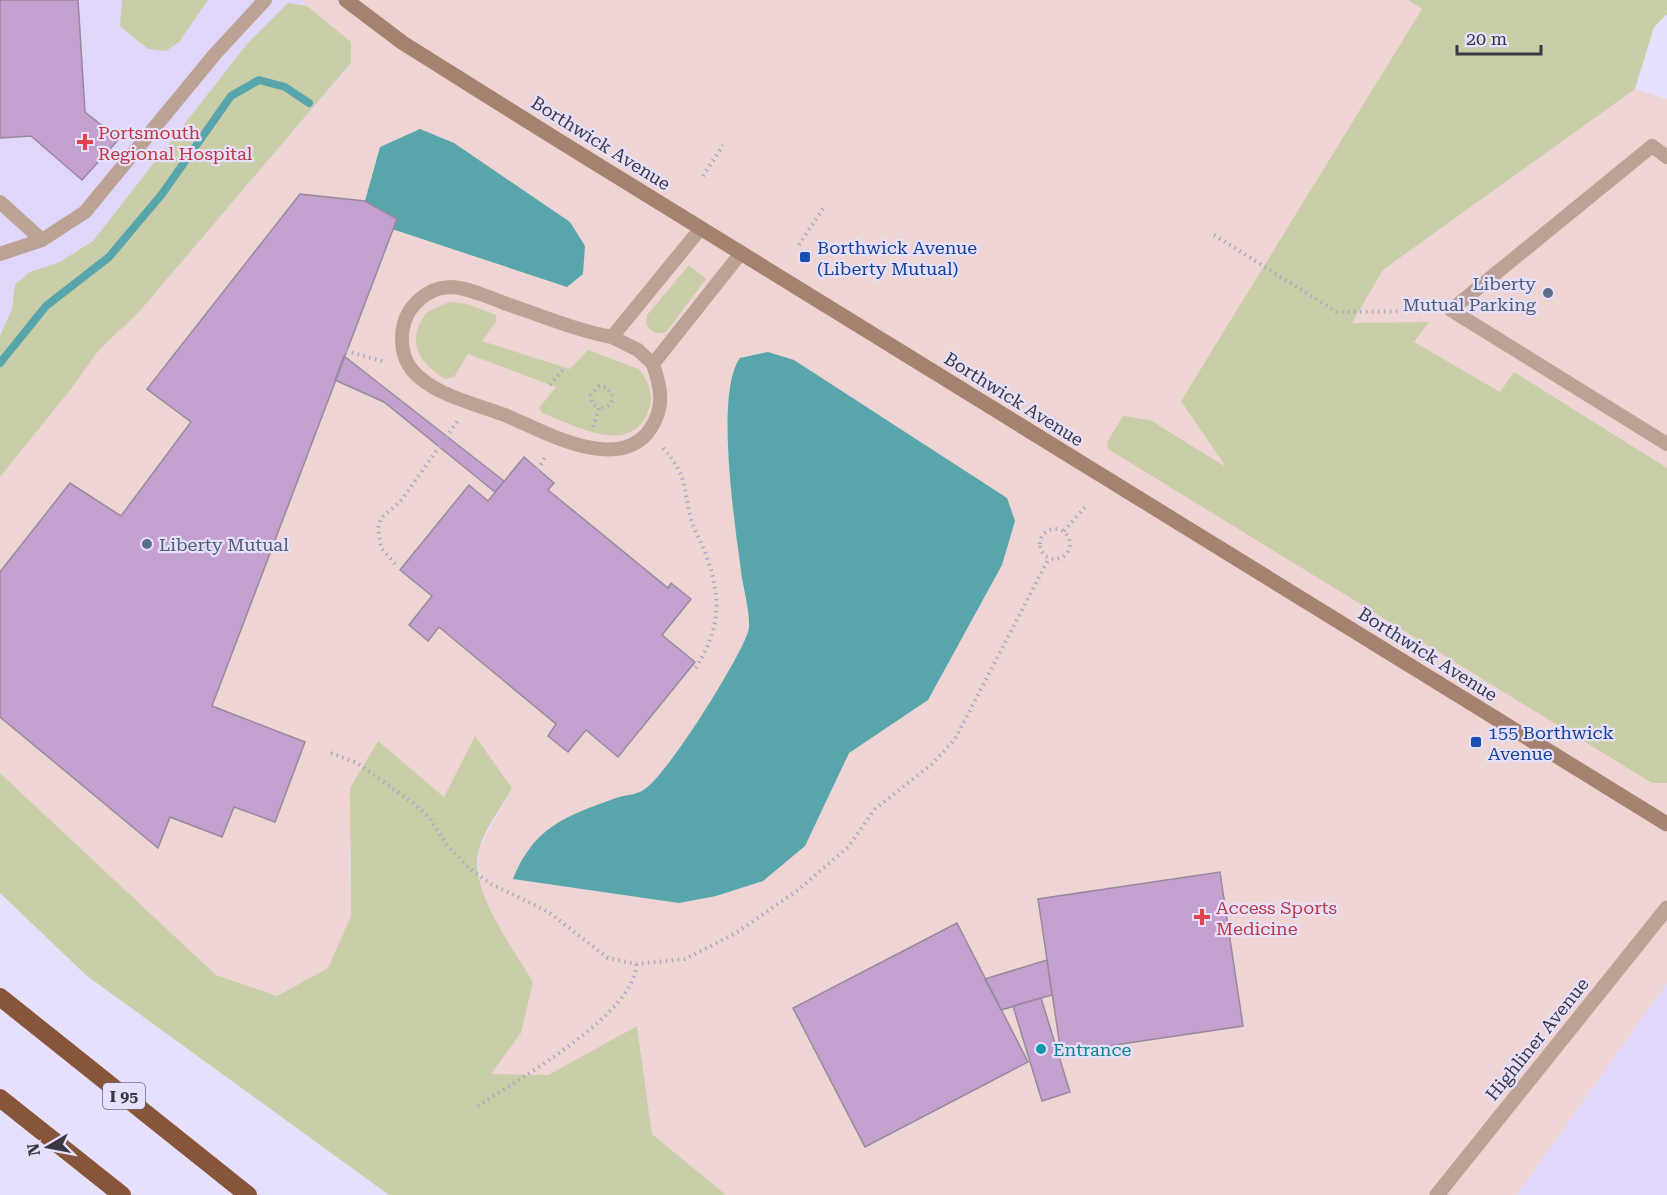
<svg xmlns="http://www.w3.org/2000/svg" width="1667" height="1195" font-family="'Roboto Serif',serif">
	<style>
		.commercial { fill: #eed4d3 }
		.built { fill: #e0d6f9 }
		.green { fill: #cacea8 }
		.water { fill: #58a6ab }
		.lines { fill: none; stroke-linecap: round; stroke-linejoin: round }
		.stream { stroke: #58a6ab; stroke-width: 8 }
		.building { fill: #c4a0cf; stroke: #99889e; stroke-width: 1.5 }
		.path { stroke: #aea8bf; stroke-width: 4; stroke-dasharray: 1.5 4.5; stroke-linecap: butt }
		.lane { stroke: #bba295; stroke-width: 14 }
		.street { stroke: #bba295; stroke-width: 15 }
		.secondary { stroke: #a5826f; stroke-width: 15 }
		.highway { stroke: #86553a; stroke-width: 18 }
		.health-dot { fill: #e0444e; stroke: #e7e0fc; stroke-width: 2 }
		.transit-dot { fill: #1a4fb4; stroke: #e7e0fc; stroke-width: 2 }
		.service-dot { fill: #5c6f8a; stroke: #e7e0fc; stroke-width: 2 }
		.culture-dot { fill: #0f9aa8; stroke: #e7e0fc; stroke-width: 2 }
		.labels { text-anchor: middle; dominant-baseline: central; stroke-width: 4.5; stroke-linejoin: round; paint-order: stroke }
		.shield { fill: #e7e0fc; stroke: #6f6a7a; stroke-width: 1.5 }
		.shield-label { font-size: 16px; font-weight: bold; fill: #3b3843 }
		.health-label { font-size: 18px; fill: #be3a42; stroke: #e7e0fc; text-anchor: start }
		.street-label { font-size: 18px; fill: #3b3843; stroke: #e7e0fc }
		.transit-label { font-size: 18px; fill: #164399; stroke: #e7e0fc; text-anchor: start }
		.service-label { font-size: 18px; fill: #4e5e75; stroke: #e7e0fc; text-anchor: end }
		.culture-label { font-size: 18px; fill: #0d838f; stroke: #e7e0fc; text-anchor: start }
	</style>
	<rect width="100%" height="100%" fill="#e7e0fc"/>
	<path class="commercial" d="M 0,0 L 1408,0 L 1422,9 L 1334,355 L 1383,270 L 1635,89 L 1667,99 L 1667,983 L 1517,1195 L 726,1195 L 652,1134 L 637,1026 L 548,1075 L 491,1074 L 521,1033 L 488,906 L 479,883 L 478,850 L 512,788 L 475,737 L 444,797 L 378,742 L 349,850 L 351,916 L 328,968 L 277,996 L 216,975 L 0,773 L 0,477 L 71,389 L 99,350 L 139,312 L 351,64 L 351,42 L 0,336 Z"/>
	<path class="built" d="M 0,0 L 302,0 L 307,6 L 288,3 L 247,44 L 93,241 L 60,262 L 30,272 L 15,285 L 12,309 L 0,336 Z
		M 1667,983 L 1667,1195 L 1517,1195 Z"/>
	<path class="green" d="M 122,0 L 208,0 L 179,42 L 166,51 L 148,49 L 120,26 Z
		M 1408,0 L 1667,0 L 1667,14 L 1654,27 L 1635,89 L 1383,270 L 1352,323 L 1429,322 L 1414,342 L 1500,392 L 1514,372 L 1667,468 L 1667,783 L 1652,783 L 1108,449 L 1107,442 L 1123,416 L 1150,420 L 1226,467 L 1181,401 L 1422,9 Z
		M 288,3 L 307,6 L 351,42 L 351,63 L 139,312 L 99,350 L 71,389 L 0,477 L 0,336 L 12,309 L 15,285 L 30,272 L 60,262 L 93,241 L 247,44 Z
		M 689,265 L 706,279 L 667,331 C 658,336 650,332 646,323 L 647,315 Z
		M 449,302 L 467,304 L 496,315 L 496,322 L 482,341 L 570,369 L 588,350 L 639,369 C 648,380 654,395 649,409 C 632,459 575,425 542,413 L 539,408 L 556,387 L 468,354 L 454,377 L 445,379 C 418,362 405,341 427,312 Z
		M 475,736 L 512,788 C 502,807 485,828 479,849 C 467,887 514,950 533,982 L 521,1033 L 491,1074 L 548,1075 L 637,1026 L 652,1134 L 726,1195 L 389,1195 L 87,976 L 0,893 L 0,773 L 216,975 L 277,996 L 328,968 L 351,916 L 350,788 L 378,741 L 444,797 Z"/>
	<path class="water" d="M 420,129 L 454,143 L 570,222 L 585,246 L 583,274 L 567,287 L 392,229 L 396,219 L 365,201 L 380,147 Z
		M 768,352 L 794,360 L 1007,498 L 1015,521 L 1002,565 L 928,700 L 849,753 L 805,846 L 763,881 L 716,896 L 679,903 L 513,879 C 534,826 567,816 616,798 C 624,795 635,795 642,791 C 666,778 739,660 748,632 C 752,622 744,590 742,578 C 736,532 714,394 740,358 Z"/>
	<g class="lines">
		<path class="stream" d="M 0,363 L 46,306 L 109,257 L 162,194 L 231,96 L 259,80 L 285,87 L 309,103"/>
	</g>
	<path class="building" d="M 0,0 L 78,0 L 85,112 L 119,139 L 82,180 L 31,136 L 0,138 Z
		M 300,194 L 365,201 L 397,219 L 212,706 L 305,742 L 275,822 L 234,807 L 222,837 L 170,817 L 158,848 L 0,717 L 0,572 L 70,483 L 121,516 L 191,422 L 147,389 Z
		M 344,356 L 504,481 L 495,492 L 384,402 L 335,380 Z
		M 524,457 L 554,483 L 548,490 L 668,588 L 671,583 L 691,599 L 662,635 L 695,662 L 618,757 L 586,730 L 568,752 L 548,736 L 556,724 L 439,627 L 428,641 L 409,625 L 432,596 L 400,570 L 469,485 L 488,501 Z
		M 1220,872 L 1243,1026 L 1061,1053 L 1038,899 Z
		M 957,923 L 1028,1062 L 865,1147 L 793,1008 Z
		M 1047,960 L 1052,995 L 1001,1010 L 985,979 Z
		M 1041,998 L 1070,1092 L 1042,1101 L 1013,1006 Z"/>
	<g class="lines">
		<path class="path" d="M 703,176 L 723,145
			M 1214,235 L 1337,312 L 1432,311
			M 799,245 L 824,207
			M 346,351 L 385,362
			M 550,385 L 564,368
			M 593,427 L 599,408 L 592,404 L 591,395 L 599,386 L 606,387 L 613,396 C 612,405 608,407 599,408
			M 663,448 C 689,478 682,484 691,519 C 695,533 703,544 707,558 C 723,603 719,632 693,672
			M 538,470 L 546,455
			M1040 544a15 15 0 1 1 30 0a15 15 0 1 1-30 0Z
			M 1064,531 L 1086,506
			M 395,564 L 381,548 L 378,528 L 381,518 L 400,502 L 459,419
			M 331,753 L 357,763 L 413,803 L 429,817 L 447,845 L 469,868 L 491,884 L 547,911 L 608,958 L 636,964 L 685,959 L 736,933 L 798,890 L 848,847 L 875,809 L 932,764 L 955,739 L 1049,558
			M 478,1106 C 517,1080 637,1013 636,964"/>
		<path class="lane" d="M 1667,157 L 1652,146 L 1451,310 L 1667,444
			M 0,202 L 42,240
			M 701,228 L 612,337 C 575,330 540,315 504,303 C 488,297 469,288 452,287 C 434,287 421,295 410,310 C 399,327 399,354 412,370 C 433,395 476,404 505,415 C 543,431 620,476 651,428 C 665,406 661,388 653,364 L 741,253
			M 0,254 L 42,240 L 85,212 L 215,54 L 265,0
			M 612,337 L 638,350 L 653,364"/>
		<path class="street" d="M 1437,1195 L 1667,908"/>
		<path class="secondary" d="M 346,0 L 403,43 L 561,142 L 1667,824"/>
		<path class="highway" d="M 0,997 L 248,1195
			M 0,1098 L 122,1195"/>
	</g>
	<g class="health-dot">
		<path d="M82 133h6v6h6v6h-6v6h-6v-6h-6v-6h6z"/>
		<path d="M1199 908h6v6h6v6h-6v6h-6v-6h-6v-6h6z"/>
	</g>
	<g class="transit-dot">
		<rect x="799" y="251" width="12" height="12" rx="3"/>
		<rect x="1470" y="736" width="12" height="12" rx="3"/>
	</g>
	<g class="service-dot">
		<circle cx="1548" cy="293" r="6"/>
		<circle cx="147" cy="544" r="6"/>
	</g>
	<circle class="culture-dot" cx="1041" cy="1049" r="6"/>
	<g class="labels">
		<rect class="shield" x="103" y="1083" width="42" height="26" rx="4.5"/>
		<g class="shield-label">
			<text x="124" y="1096">I 95</text>
		</g>
		<g class="health-label">
			<text x="98" y="132">Portsmouth<tspan x="98" dy="21">Regional Hospital</tspan></text>
			<text x="1216" y="907">Access Sports<tspan x="1216" dy="21">Medicine</tspan></text>
		</g>
		<g class="street-label">
			<text transform="translate(601 143) rotate(32)">Borthwick Avenue</text>
			<text transform="translate(1014 399) rotate(32)">Borthwick Avenue</text>
			<text transform="translate(1428 654) rotate(32)">Borthwick Avenue</text>
			<text transform="translate(1537 1039) rotate(-51)">Highliner Avenue</text>
		</g>
		<g class="transit-label">
			<text x="817" y="247">Borthwick Avenue<tspan x="817" dy="21">(Liberty Mutual)</tspan></text>
			<text x="1488" y="732">155 Borthwick<tspan x="1488" dy="21">Avenue</tspan></text>
		</g>
		<g class="service-label">
			<text x="1536" y="283">Liberty<tspan x="1536" dy="21">Mutual Parking</tspan></text>
			<text x="159" y="544" text-anchor="start">Liberty Mutual</text>
		</g>
		<g class="culture-label">
			<text x="1053" y="1049">Entrance</text>
		</g>
	</g>
	<g transform="translate(48 1147) rotate(260)" stroke="#e7e0fc" stroke-width="4.5" paint-order="stroke">
	<path d="M0-4.5L10 22L0 15L-10 22Z" fill="#3b3843"/>
	<text y="-9" font-size="16" font-weight="bold" text-anchor="middle" fill="#3b3843">N</text>
	</g>
	<path d="M1457 45v9h84v-9" fill="none" stroke="#3b3843" stroke-width="3"/>
	<text x="1466" y="45" font-size="18" fill="#3b3843" stroke="#e7e0fc" stroke-width="4.5" paint-order="stroke">20 m</text>
</svg>
